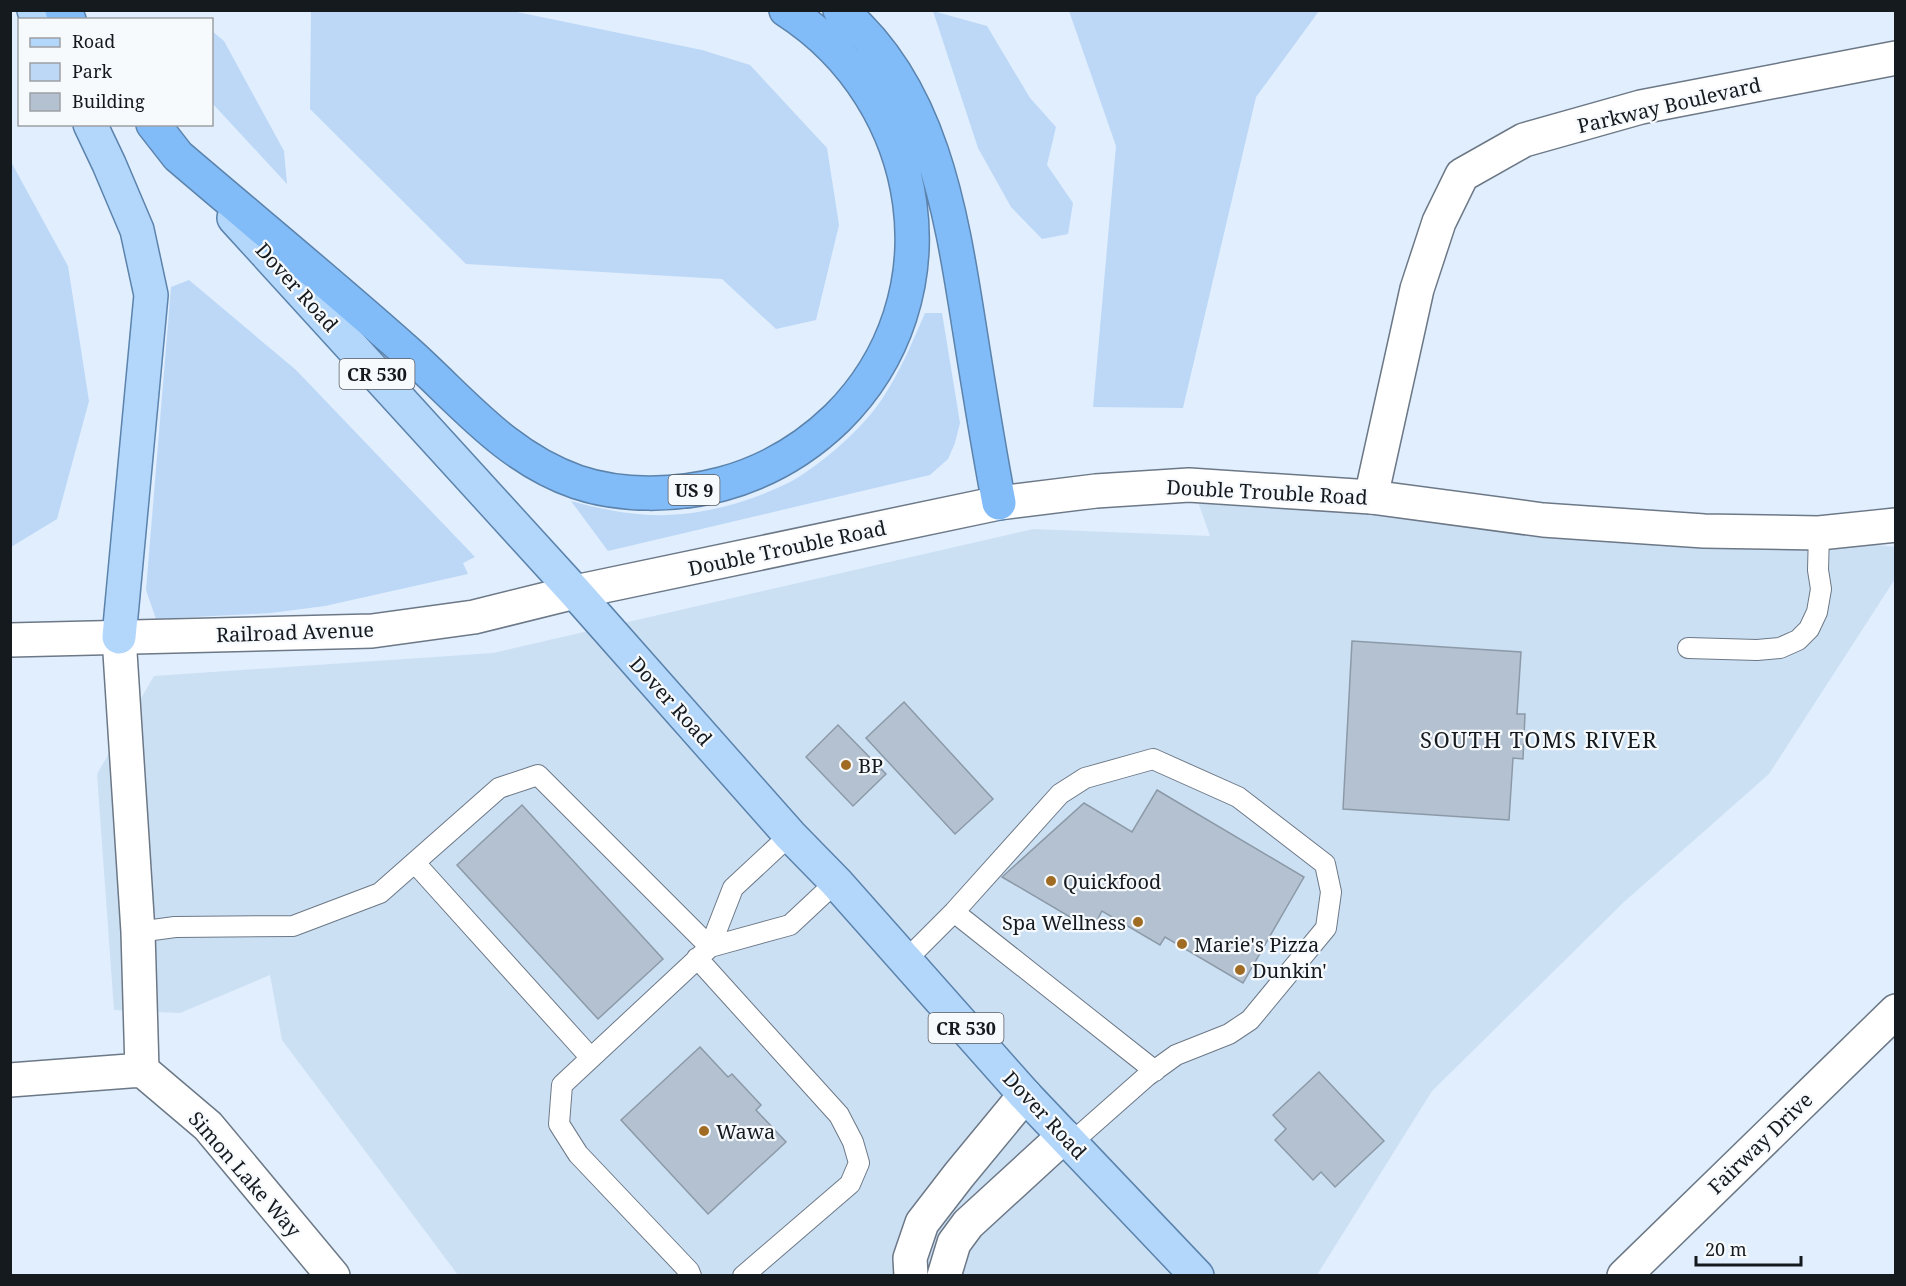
<svg xmlns="http://www.w3.org/2000/svg" width="1906" height="1286" font-family="'Noto Serif',serif">
	<style>
		.built { fill: #cce0f4 }
		.green { fill: #bdd8f6 }
		.building { fill: #b3c1d0; stroke: #8c9aa8; stroke-width: 1.5 }
		.lines { fill: none; stroke-linecap: round; stroke-linejoin: round }
		.lane-casing { stroke: #6c7886; stroke-width: 22 }
		.street-casing { stroke: #6c7886; stroke-width: 36 }
		.secondary-casing { stroke: #6c7886; stroke-width: 36 }
		.primary-casing { stroke: #5b83ac; stroke-width: 36 }
		.highway-casing { stroke: #5b83ac; stroke-width: 36 }
		.lane { stroke: #fff; stroke-width: 20 }
		.street { stroke: #fff; stroke-width: 33 }
		.secondary { stroke: #fff; stroke-width: 33 }
		.primary { stroke: #b3d6fb; stroke-width: 33 }
		.highway { stroke: #81bbf8; stroke-width: 33 }
		.poi-dot { fill: #a06c24; stroke: #f7fafd; stroke-width: 2 }
		.labels { text-anchor: middle; dominant-baseline: central; stroke-width: 4.5; stroke-linejoin: round; paint-order: stroke }
		.shield { fill: #f7fafd; stroke: #595d62; stroke-width: 1.5 }
		.shield-label { font-size: 18px; font-weight: bold; fill: #151a1f }
		.street-label { font-size: 20px; fill: #151a1f; stroke: #f7fafd }
		.poi-label { font-size: 20px; fill: #151a1f; stroke: #f7fafd; text-anchor: start }
		.quarter-label { font-size: 22px; letter-spacing: 1.5px; fill: #151a1f; stroke: #f7fafd }
	</style>
	<rect width="100%" height="100%" fill="#e0eefe"/>
	<path class="built" d="M 1186,467 L 1480,498 L 1895,547 L 1895,579 L 1769,774 L 1624,902 L 1432,1091 L 1317,1275 L 458,1275 L 282,1040 L 270,975 L 180,1013 L 114,1010 L 97,774 L 154,676 L 493,653 L 1033,529 L 1210,536 Z"/>
	<path class="green" d="M 311,11 L 512,11 L 702,50 L 750,65 L 827,148 L 839,225 L 816,320 L 776,329 L 722,279 L 466,264 L 310,109 Z
		M 933,11 L 987,26 L 1030,98 L 1056,127 L 1047,165 L 1073,203 L 1068,234 L 1042,239 L 1011,207 L 978,148 Z
		M 1069,11 L 1319,11 L 1256,97 L 1183,408 L 1093,407 L 1116,146 Z
		M 212,31 L 224,41 L 284,151 L 287,184 L 212,103 Z
		M 10,160 L 68,266 L 89,401 L 57,519 L 11,547 Z
		M 189,280 L 296,370 L 475,557 L 463,563 L 468,574 L 325,606 L 271,613 L 156,619 L 146,590 L 171,287 Z
		M 925,313 L 942,313 L 960,423 L 955,443 L 948,459 L 930,475 L 608,551 L 571,501 C 607,511 646,518 683,514 C 720,510 759,498 792,481 C 822,464 863,428 882,399 C 900,372 912,343 925,313 Z"/>
	<path class="building" d="M 1352,641 L 1521,652 L 1517,714 L 1525,714 L 1523,759 L 1513,758 L 1509,820 L 1343,809 Z
		M 904,702 L 993,799 L 955,834 L 866,738 Z
		M 838,725 L 886,774 L 853,806 L 806,757 Z
		M 1157,790 L 1304,877 L 1243,983 L 1165,937 L 1160,945 L 1102,911 L 1092,930 L 1002,877 L 1084,803 L 1132,832 Z
		M 522,805 L 663,959 L 598,1019 L 457,865 Z
		M 700,1047 L 728,1077 L 732,1074 L 761,1105 L 756,1110 L 786,1142 L 708,1214 L 621,1120 Z
		M 1319,1072 L 1384,1141 L 1335,1187 L 1321,1172 L 1313,1180 L 1275,1140 L 1286,1129 L 1273,1115 Z"/>
	<g class="lines">
		<defs>
			<path id="lane" d="M 1688,648 L 1757,650 L 1780,648 L 1798,640 L 1809,629 L 1817,612 L 1821,589 L 1818,570 L 1819,533
				M 415,863 L 591,1058
				M 954,912 L 1155,1071
				M 138,932 L 175,927 L 293,926 L 380,893 L 499,788 L 538,775 L 710,947
				M 710,947 L 790,925 L 836,882
				M 697,958 L 839,1115 L 853,1142 L 859,1163 L 850,1184 L 743,1276
				M 906,960 L 954,912 L 1060,794 L 1085,778 L 1153,759 L 1238,797 L 1325,864 L 1331,892 L 1326,928 L 1250,1020 L 1229,1034 L 1176,1055 L 1147,1076 L 1070,1144
				M 691,1276 L 689,1271 L 578,1154 L 559,1124 L 562,1085 L 710,947 L 733,888 L 790,835"/>
			<path id="street" d="M 1371,497 L 1417,289 L 1439,222 L 1462,175 L 1524,140 L 1641,107 L 1896,58
				M 119,637 L 138,932 L 142,1070
				M 10,1080 L 142,1070 L 208,1126 L 333,1276
				M 911,1276 L 910,1258 L 922,1223 L 959,1175 L 1025,1095
				M 944,1276 L 954,1243 L 968,1224 L 1064,1136
				M 1624,1276 L 1896,1011"/>
			<path id="secondary" d="M 10,640 L 372,631 L 474,617 L 575,592 L 999,503 L 1096,491 L 1189,485 L 1371,497 L 1543,520 L 1704,531 L 1819,533 L 1896,525"/>
			<path id="primary" d="M 34,10 L 43,20
				M 90,124 L 109,164 L 137,230 L 151,295 L 119,637
				M 234,218 L 575,592 L 790,835 L 836,882 L 1025,1095 L 1197,1276"/>
			<path id="highway" d="M 62,10 L 69,20
				M 840,10 C 934,87 952,219 970,332 C 979,389 988,446 999,503
				M 153,124 L 178,156 C 254,221 332,285 406,351 C 461,400 505,457 577,482 C 621,497 677,496 722,484 C 766,472 804,450 837,418 C 958,298 927,101 786,10"/>
		</defs>
		<use href="#lane" class="lane-casing"/>
		<use href="#street" class="street-casing"/>
		<use href="#secondary" class="secondary-casing"/>
		<use href="#primary" class="primary-casing"/>
		<use href="#highway" class="highway-casing"/>
		<use href="#lane" class="lane"/>
		<use href="#street" class="street"/>
		<use href="#secondary" class="secondary"/>
		<use href="#primary" class="primary"/>
		<use href="#highway" class="highway"/>
	</g>
	<g class="poi-dot">
		<circle cx="846" cy="765" r="6"/>
		<circle cx="1051" cy="881" r="6"/>
		<circle cx="1138" cy="922" r="6"/>
		<circle cx="1182" cy="944" r="6"/>
		<circle cx="1240" cy="970" r="6"/>
		<circle cx="704" cy="1131" r="6"/>
	</g>
	<g class="labels">
		<g class="shield">
			<rect x="339.5" y="359" width="75" height="30" rx="4.5"/>
			<rect x="668.5" y="475" width="51" height="30" rx="4.5"/>
			<rect x="928.5" y="1013" width="75" height="30" rx="4.5"/>
		</g>
		<g class="shield-label">
			<text x="377" y="374">CR 530</text>
			<text x="694" y="490">US 9</text>
			<text x="966" y="1028">CR 530</text>
		</g>
		<g class="street-label">
			<text transform="translate(1669 105) rotate(-13)">Parkway Boulevard</text>
			<text transform="translate(297 287) rotate(48)">Dover Road</text>
			<text transform="translate(1267 492) rotate(3)">Double Trouble Road</text>
			<text transform="translate(787 548) rotate(-12)">Double Trouble Road</text>
			<text transform="translate(295 632) rotate(-2)">Railroad Avenue</text>
			<text transform="translate(671 701) rotate(48)">Dover Road</text>
			<text transform="translate(1045 1115) rotate(47)">Dover Road</text>
			<text transform="translate(1760 1143) rotate(-44)">Fairway Drive</text>
			<text transform="translate(245 1174) rotate(49)">Simon Lake Way</text>
		</g>
		<g class="poi-label">
			<text x="858" y="765">BP</text>
			<text x="1063" y="881">Quickfood</text>
			<text x="1126" y="922" text-anchor="end">Spa Wellness</text>
			<text x="1194" y="944">Marie's Pizza</text>
			<text x="1252" y="970">Dunkin'</text>
			<text x="716" y="1131">Wawa</text>
		</g>
		<g class="quarter-label">
			<text x="1539" y="739">SOUTH TOMS RIVER</text>
		</g>
	</g>
	<rect width="1906" height="1286" fill="none" stroke="#151a1f" stroke-width="24"/>
	<rect x="18" y="18" width="195" height="108" fill="#f7fafd" stroke="#9da0a4" stroke-width="1.5"/>
	<rect x="30" y="38" width="30" height="9" fill="#b3d6fb" stroke="#9da0a4" stroke-width="1.5"/>
	<text x="72" y="48" font-size="18" fill="#151a1f">Road</text>
	<rect x="30" y="63" width="30" height="18" fill="#bdd8f6" stroke="#9da0a4" stroke-width="1.5"/>
	<text x="72" y="78" font-size="18" fill="#151a1f">Park</text>
	<rect x="30" y="93" width="30" height="18" fill="#b3c1d0" stroke="#9da0a4" stroke-width="1.5"/>
	<text x="72" y="108" font-size="18" fill="#151a1f">Building</text>
	<path d="M1696 1256v9h105v-9" fill="none" stroke="#151a1f" stroke-width="3"/>
	<text x="1705" y="1256" font-size="18" fill="#151a1f" stroke="#f7fafd" stroke-width="4.5" paint-order="stroke">20 m</text>
</svg>
